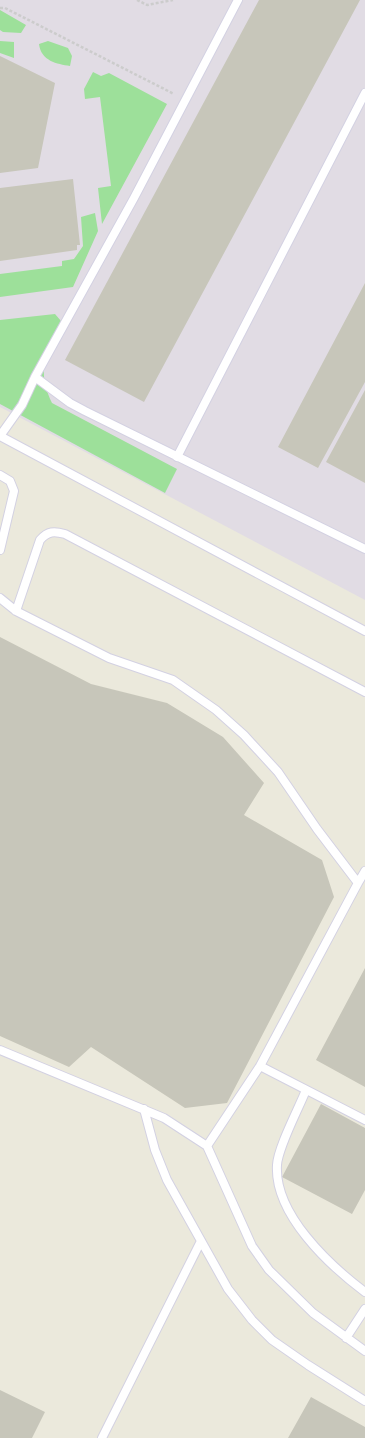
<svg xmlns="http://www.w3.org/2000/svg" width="365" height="1438" font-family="Raleway,sans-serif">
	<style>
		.industrial { fill: #e1dce4 }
		.green { fill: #9de09a }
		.building { fill: #c7c6ba }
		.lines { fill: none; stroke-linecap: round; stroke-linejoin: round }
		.lane-casing { stroke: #d3d1e2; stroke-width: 10 }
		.path { stroke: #ccc; stroke-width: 2.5; stroke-dasharray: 3 2; stroke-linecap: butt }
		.lane { stroke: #fff; stroke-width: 8 }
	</style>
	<rect width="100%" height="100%" fill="#ebe9dc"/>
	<path class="industrial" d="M 0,0 L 365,0 L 365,600 L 0,407 Z"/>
	<path class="green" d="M 0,10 L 26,25 L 21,33 L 3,32 L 0,30 Z
		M 0,41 L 14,42 L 14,58 L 0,53 Z
		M 48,41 L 68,48 L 72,56 L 70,66 C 57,64 41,61 39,44 Z
		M 93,72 L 101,76 L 109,73 L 167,104 L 102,224 L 98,188 L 111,186 L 100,97 L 85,99 L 84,89 Z
		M 95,213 L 98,231 L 73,287 L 0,297 L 0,274 L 62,266 L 62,261 L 74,259 L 83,246 L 81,217 Z
		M 55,314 L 61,321 C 46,351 36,371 52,403 L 177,469 L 165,493 L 0,404 L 0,320 Z"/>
	<path class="building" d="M 259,0 L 360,0 L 144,402 L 65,360 Z
		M 0,56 L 55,83 L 38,168 L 0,173 Z
		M 73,179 L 80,245 L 77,245 L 77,250 L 0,261 L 0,188 Z
		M 365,283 L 365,382 L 318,468 L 278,447 Z
		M 365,390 L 365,483 L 326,462 Z
		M 0,637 L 91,684 L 167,703 L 223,737 L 264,783 L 244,815 L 322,860 L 334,897 L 227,1103 L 185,1108 L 91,1047 L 69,1067 L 0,1036 Z
		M 365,968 L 365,1087 L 316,1060 Z
		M 321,1104 L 365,1128 L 365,1190 L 352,1214 L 282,1177 Z
		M 0,1390 L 45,1412 L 32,1438 L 0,1438 Z
		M 311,1397 L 365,1427 L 365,1438 L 288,1438 Z"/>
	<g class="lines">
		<defs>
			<path id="lane" d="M 238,0 L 134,198 L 35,377 L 70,403 L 85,411 L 365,549
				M 0,436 L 365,631
				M 0,436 L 22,405 L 35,377
				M 177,457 L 365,93
				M 0,475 L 10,481 L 14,491 L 0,550
				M 0,598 L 16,611 L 109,658 L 173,680 L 216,710 L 244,735 L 278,772 L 317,829 L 358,883 L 260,1066 L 207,1146
				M 16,611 L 40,540 C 48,531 54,531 65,534 L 365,692
				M 358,883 L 365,871
				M 0,1050 L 164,1118 L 207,1146 L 252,1246 L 269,1270 L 313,1313 L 365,1351
				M 260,1066 L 365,1120
				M 306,1090 C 299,1108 278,1147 277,1165 C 274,1214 329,1265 365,1292
				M 144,1109 L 155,1150 L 167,1180 L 228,1289 L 252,1320 L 272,1340 L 308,1365 L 365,1401
				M 346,1338 L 365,1309
				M 102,1438 L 201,1241"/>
		</defs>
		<use href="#lane" class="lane-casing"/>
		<path class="path" d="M 137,0 L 147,5 L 173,0
			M 0,8 L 5,8 L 174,94"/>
		<use href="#lane" class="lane"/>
	</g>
</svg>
